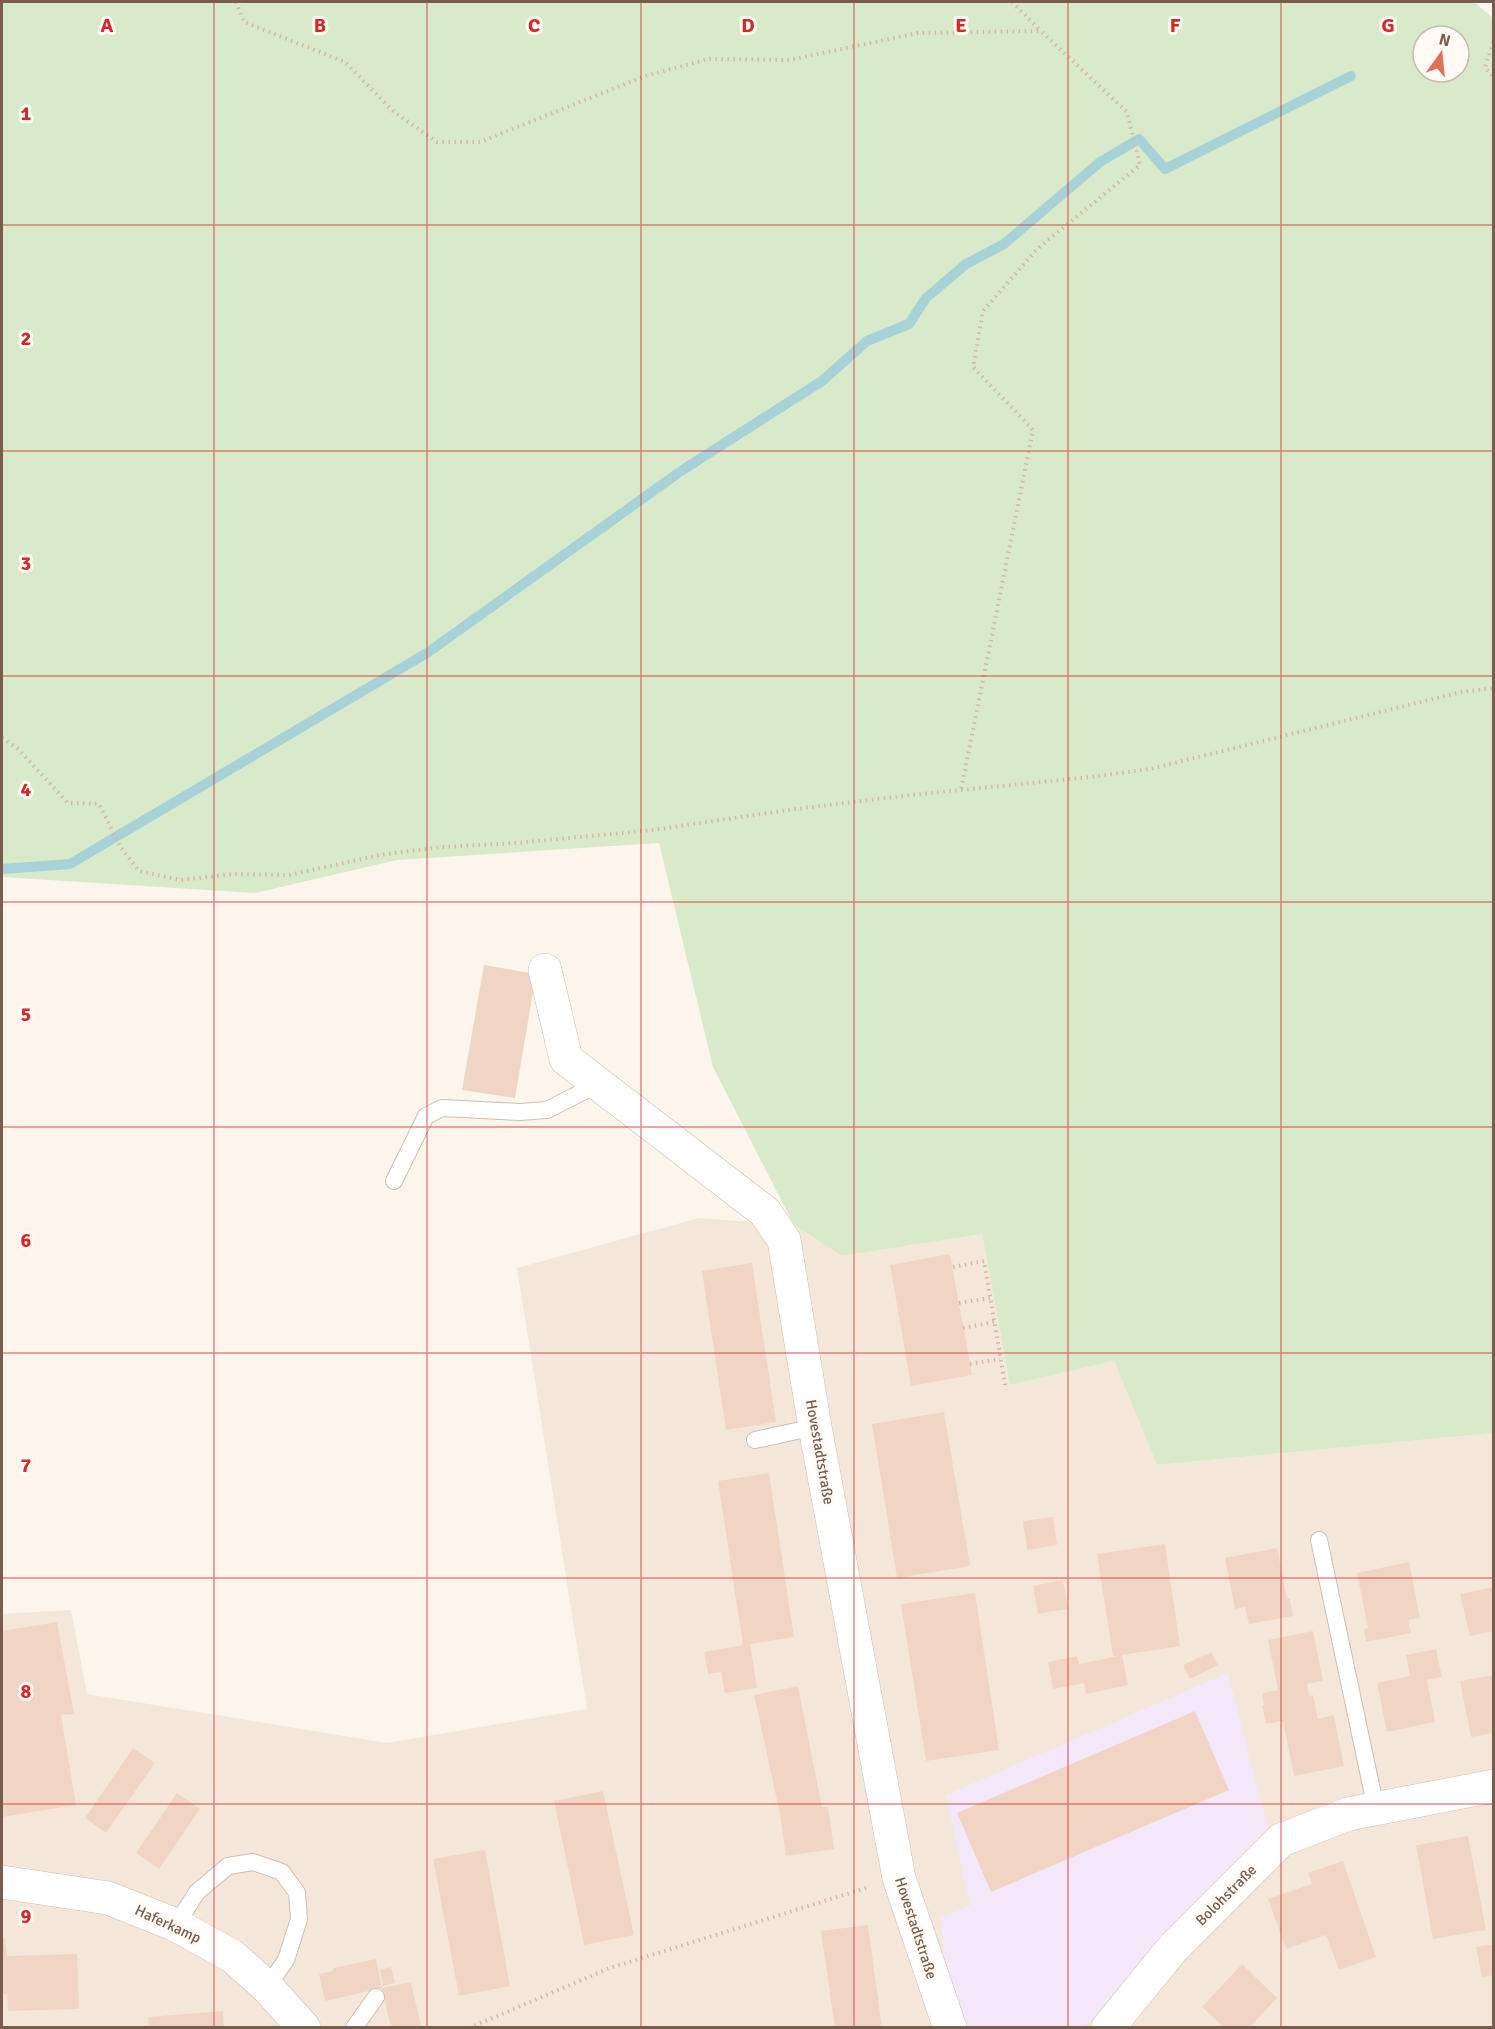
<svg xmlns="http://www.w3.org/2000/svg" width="1495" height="2029" font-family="Signika,sans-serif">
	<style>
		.residential { fill: #f4e7da }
		.education { fill: #f2e8f9 }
		.green { fill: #d8eaca; fill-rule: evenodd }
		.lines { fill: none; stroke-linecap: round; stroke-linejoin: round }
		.stream { stroke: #a7d2d8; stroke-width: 10 }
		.building { fill: #f1d5c4 }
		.lane-casing { stroke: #cfbeb1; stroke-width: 18 }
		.street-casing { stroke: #cfbeb1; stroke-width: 34 }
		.path { stroke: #d7b8a7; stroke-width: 4; stroke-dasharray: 1.5 4.5; stroke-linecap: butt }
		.lane { stroke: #fff; stroke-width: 16 }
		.street { stroke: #fff; stroke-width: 33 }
		.grid { fill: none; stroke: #d62828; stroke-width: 1.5; stroke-opacity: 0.55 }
		.labels { text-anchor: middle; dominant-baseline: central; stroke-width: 6; stroke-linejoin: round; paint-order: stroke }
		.street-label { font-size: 15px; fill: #785c4e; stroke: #fffaf3 }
		.grid-label { font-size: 20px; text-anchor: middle; font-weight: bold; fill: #d62828; stroke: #fffaf3; stroke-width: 6; stroke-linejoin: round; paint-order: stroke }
	</style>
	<rect width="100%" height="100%" fill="#fcf5ec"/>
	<path class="residential" d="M 699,1218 L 794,1225 L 842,1256 L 982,1234 L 1010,1385 L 1114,1361 L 1157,1465 L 1493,1433 L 1493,2027 L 2,2028 L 2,1614 L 71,1610 L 87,1694 L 387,1743 L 587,1709 L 517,1268 Z"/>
	<path class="education" d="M 1228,1673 L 1268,1829 L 1241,1855 L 1100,2014 L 1081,2027 L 965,2027 L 944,1968 L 941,1918 L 970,1906 L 946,1795 Z"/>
	<path class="green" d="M 2,2 L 1474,2 L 1493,18 L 1493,1433 L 1157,1465 L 1114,1361 L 1010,1385 L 982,1234 L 842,1256 L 794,1225 L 713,1067 L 659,843 L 397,860 L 255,893 L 2,877 ZM 1423,36 L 1459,36 L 1459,72 L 1423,72 Z"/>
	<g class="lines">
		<path class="stream" d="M 2,869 L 70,864 L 427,653 L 681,471 L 822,381 L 867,341 L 909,324 L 926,298 L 966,264 L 1004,244 L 1100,162 L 1139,139 L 1165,169 L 1351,76"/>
	</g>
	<path class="building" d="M 484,965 L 536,974 L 515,1098 L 462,1090 Z
		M 950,1254 L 972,1375 L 911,1386 L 890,1265 Z
		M 752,1263 L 776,1422 L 726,1430 L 702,1271 Z
		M 944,1412 L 970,1566 L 897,1578 L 872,1424 Z
		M 769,1473 L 794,1637 L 750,1644 L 757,1688 L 725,1693 L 721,1672 L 708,1674 L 704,1652 L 743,1645 L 718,1481 Z
		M 1053,1517 L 1057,1545 L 1027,1550 L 1023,1521 Z
		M 1165,1544 L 1180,1646 L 1122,1655 L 1128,1685 L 1086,1694 L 1084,1683 L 1053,1689 L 1048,1662 L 1077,1656 L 1079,1664 L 1119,1656 L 1113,1656 L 1097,1554 Z
		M 1277,1548 L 1287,1599 L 1290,1599 L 1293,1616 L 1249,1624 L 1245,1607 L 1235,1609 L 1225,1558 Z
		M 1409,1562 L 1420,1618 L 1408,1620 L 1411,1633 L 1366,1642 L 1364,1629 L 1368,1628 L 1357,1573 Z
		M 1063,1580 L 1068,1609 L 1038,1614 L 1033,1586 Z
		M 1494,1587 L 1494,1631 L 1470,1636 L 1460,1594 Z
		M 975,1593 L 999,1750 L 926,1761 L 901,1604 Z
		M 57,1622 L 74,1714 L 61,1715 L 76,1805 L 2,1817 L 2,1631 Z
		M 1313,1631 L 1323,1681 L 1307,1684 L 1309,1696 L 1313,1695 L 1318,1719 L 1334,1715 L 1344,1766 L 1294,1776 L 1283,1721 L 1266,1724 L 1262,1705 L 1264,1705 L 1262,1693 L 1278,1690 L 1268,1640 Z
		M 1436,1649 L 1442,1677 L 1427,1680 L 1435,1722 L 1387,1732 L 1377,1683 L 1410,1676 L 1406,1655 Z
		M 1211,1652 L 1218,1665 L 1190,1679 L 1183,1665 Z
		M 1494,1675 L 1494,1733 L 1471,1737 L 1460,1681 Z
		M 798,1686 L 822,1807 L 828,1807 L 834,1849 L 786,1856 L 780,1814 L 754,1695 Z
		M 1195,1711 L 1229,1790 L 991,1892 L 957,1813 Z
		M 133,1748 L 155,1763 L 106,1833 L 85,1818 Z
		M 603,1791 L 634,1935 L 584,1945 L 554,1801 Z
		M 177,1793 L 200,1809 L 159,1869 L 136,1853 Z
		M 1468,1836 L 1486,1930 L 1433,1939 L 1416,1845 Z
		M 485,1850 L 510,1986 L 459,1996 L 433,1859 Z
		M 1343,1861 L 1376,1957 L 1339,1970 L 1326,1935 L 1286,1949 L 1268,1899 L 1312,1884 L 1308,1873 Z
		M 868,1925 L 882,2028 L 835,2028 L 821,1931 Z
		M 2,1938 L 5,1938 L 7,1956 L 77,1954 L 79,2009 L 8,2011 L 7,1994 L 2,1994 Z
		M 1494,1944 L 1494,1975 L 1482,1977 L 1476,1947 Z
		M 376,1959 L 382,1988 L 325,2001 L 319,1974 L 333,1971 L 333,1968 Z
		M 1242,1964 L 1277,1998 L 1249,2028 L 1225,2028 L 1202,2007 Z
		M 391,1967 L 395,1983 L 383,1986 L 380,1970 Z
		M 411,1982 L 421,2026 L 391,2028 L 382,1988 Z
		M 223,2011 L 224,2028 L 149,2028 L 148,2017 Z"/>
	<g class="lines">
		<defs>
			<path id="lane" d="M 394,1181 L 426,1116 L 442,1108 L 520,1112 L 547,1110 L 598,1084
				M 755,1440 L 815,1427
				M 1319,1540 L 1376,1809
				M 176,1925 L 197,1892 L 228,1866 L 253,1862 L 282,1872 L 297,1893 L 299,1919 L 286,1960 L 267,1987
				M 354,2028 L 376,1997"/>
			<path id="street" d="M 545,970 L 566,1059 L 765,1212 L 784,1240 L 815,1427 L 899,1878 L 950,2028
				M 2,1882 L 108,1898 L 176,1925 L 232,1956 L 267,1987 L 304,2028
				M 1108,2028 L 1173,1948 L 1281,1840 L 1348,1814 L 1494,1786"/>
		</defs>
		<use href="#lane" class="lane-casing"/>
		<use href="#street" class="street-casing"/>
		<path class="path" d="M 236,2 L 244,22 L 345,62 L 393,111 L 437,142 L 480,142 L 645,76 L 709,59 L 789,60 L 918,33 L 1041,31 L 1127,112 L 1140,165 L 1037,249 L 983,311 L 973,367 L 1033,430 L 961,790
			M 1012,2 L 1041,31
			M 1493,42 L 1485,68 L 1494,77
			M 2,738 L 17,748 L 68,803 L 99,804 L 121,848 L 139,871 L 181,880 L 234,874 L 289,875 L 380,855 L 441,847 L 516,843 L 653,830 L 788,810 L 911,795 L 1091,777 L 1150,769 L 1461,692 L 1494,688
			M 953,1267 L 984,1261 L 1006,1390
			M 959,1303 L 990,1298
			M 963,1328 L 994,1322
			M 970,1364 L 1000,1359
			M 469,2028 L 610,1968 L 866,1888"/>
		<use href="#lane" class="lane"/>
		<use href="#street" class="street"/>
	</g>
	<path class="grid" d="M 214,2 L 214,2028M 427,2 L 427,2028M 641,2 L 641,2028M 854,2 L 854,2028M 1068,2 L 1068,2028M 1281,2 L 1281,2028M 2,225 L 1494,225M 2,451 L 1494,451M 2,676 L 1494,676M 2,902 L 1494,902M 2,1127 L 1494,1127M 2,1353 L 1494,1353M 2,1578 L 1494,1578M 2,1804 L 1494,1804"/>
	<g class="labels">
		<g class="street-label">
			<text transform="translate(820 1452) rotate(80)">Hovestadtstraße</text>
			<text transform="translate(1226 1895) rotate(-45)">Bolohstraße</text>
			<text transform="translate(168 1924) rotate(25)">Haferkamp</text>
			<text transform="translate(916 1928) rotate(72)">Hovestadtstraße</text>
		</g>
	</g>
	<g class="grid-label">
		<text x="107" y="32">A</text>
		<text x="320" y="32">B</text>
		<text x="534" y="32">C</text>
		<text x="748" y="32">D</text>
		<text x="961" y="32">E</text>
		<text x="1175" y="32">F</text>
		<text x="1388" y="32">G</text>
		<text x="26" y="120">1</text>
		<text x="26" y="345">2</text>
		<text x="26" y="570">3</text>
		<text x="26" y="796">4</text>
		<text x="26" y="1021">5</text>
		<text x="26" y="1247">6</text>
		<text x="26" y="1472">7</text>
		<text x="26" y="1698">8</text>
		<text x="26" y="1923">9</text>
	</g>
	<rect width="1495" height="2029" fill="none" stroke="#785c4e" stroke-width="6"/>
	<g transform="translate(1441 54) rotate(15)"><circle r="28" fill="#fffaf3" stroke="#c9bbb1" stroke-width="1.5"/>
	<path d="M0-4.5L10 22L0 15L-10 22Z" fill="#e17156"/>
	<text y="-9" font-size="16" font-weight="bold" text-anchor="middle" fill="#785c4e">N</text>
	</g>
</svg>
